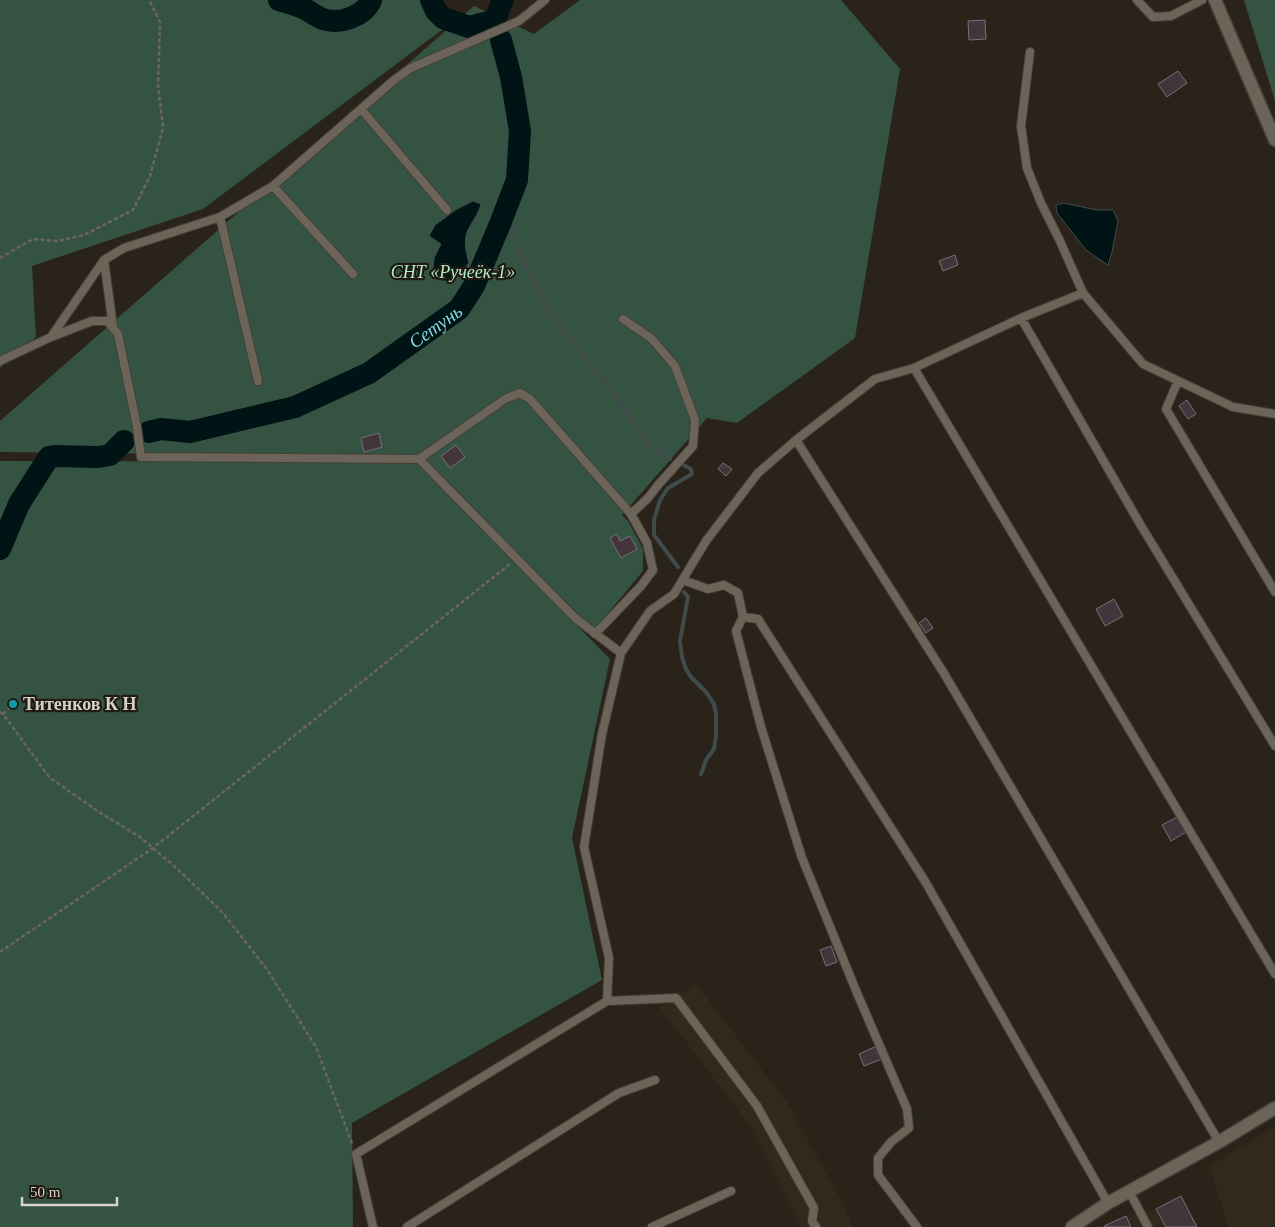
<svg xmlns="http://www.w3.org/2000/svg" width="1275" height="1227" font-family="'Times New Roman',serif">
	<style>
		.built { fill: #33291a }
		.green { fill: #355342 }
		.water { fill: #001315; stroke: #404c4b }
		.lines { fill: none; stroke-linecap: round; stroke-linejoin: round }
		.stream { stroke: #404c4b; stroke-width: 4 }
		.river { stroke: #001315; stroke-width: 22 }
		.building { fill: #42353c; stroke: #7c6e75 }
		.service-casing { stroke: #454038; stroke-width: 10 }
		.minor-casing { stroke: #454038; stroke-width: 15 }
		.path { stroke: #6c665e; stroke-width: 2.5; stroke-dasharray: 4 2.5; stroke-linecap: butt }
		.service { stroke: #6c6459; stroke-width: 8 }
		.minor { stroke: #6c6459; stroke-width: 12 }
		.culture-dot { fill: #0f9aa8; stroke: #201a10; stroke-width: 2 }
		.labels { text-anchor: middle; dominant-baseline: central; stroke-width: 4.5; stroke-linejoin: round; paint-order: stroke }
		.park-label { font-size: 18px; font-style: italic; fill: #adedc8; stroke: #201a10 }
		.poi-label { font-size: 18px; font-weight: bold; fill: #d5d1ca; stroke: #201a10; text-anchor: start }
		.water-label { font-size: 19px; font-style: italic; fill: #84d8df; stroke: #201a10 }
	</style>
	<rect width="100%" height="100%" fill="#2a231a"/>
	<path class="built" d="M 696,984 L 787,1102 L 844,1205 L 853,1227 L 800,1227 L 750,1126 L 660,1008 Z
		M 1275,1126 L 1275,1227 L 1228,1227 L 1209,1166 Z
		M 1181,1196 L 1197,1227 L 1104,1226 L 1126,1216 L 1156,1209 Z"/>
	<path class="green" d="M 0,0 L 428,0 L 459,17 L 203,209 L 32,266 L 36,337 L 0,368 Z
		M 580,0 L 841,0 L 900,69 L 855,338 L 737,423 L 707,418 L 622,515 L 628,521 L 643,549 L 643,571 L 594,630 L 421,457 L 0,452 L 0,421 L 474,6 L 534,34 Z
		M 1244,0 L 1275,0 L 1275,101 Z
		M 0,461 L 416,462 L 610,659 L 572,838 L 602,980 L 352,1123 L 353,1227 L 0,1227 Z"/>
	<path class="water" d="M 473,201 L 481,204 C 478,215 473,220 468,230 C 463,240 466,253 469,263 L 452,282 L 432,279 L 434,258 L 441,244 L 429,236 L 435,225 L 457,209 Z
		M 1063,203 L 1097,210 L 1113,210 L 1118,221 L 1112,252 L 1108,265 L 1086,250 L 1057,213 L 1056,205 Z"/>
	<g class="lines">
		<path class="stream" d="M 508,202 L 519,252 L 547,307 L 579,351 L 620,402 L 650,446 L 670,459
			M 678,567 L 654,535 L 654,520 L 660,500 L 668,488 L 692,474 L 691,469 L 680,463
			M 684,592 L 688,597 L 680,641 L 682,657 L 686,669 L 691,677 L 706,692 L 714,704 L 716,714 L 716,736 L 714,749 L 706,760 L 701,774"/>
		<g class="river">
			<path d="M 279,0 C 288,3 297,5 305,9 C 311,12 317,17 323,19 C 339,25 365,16 371,0"/>
			<path d="M 431,0 L 436,11 L 443,18 L 469,27 L 495,20 L 503,0"/>
			<path id="s1" d="M 149,432 L 161,429 L 190,432 L 295,407 L 369,373 L 459,309 L 474,286 L 500,224 L 517,180 L 520,131 L 511,77 L 501,40"/>
			<path d="M 0,549 L 19,504 L 49,457 L 55,456 L 98,457 L 110,455 L 124,441"/>
		</g>
	</g>
	<path class="building" d="M 985,20 L 986,39 L 969,40 L 968,21 Z
		M 1178,71 L 1187,83 L 1167,97 L 1158,84 Z
		M 955,255 L 958,265 L 943,271 L 939,261 Z
		M 1187,400 L 1196,414 L 1188,419 L 1179,406 Z
		M 379,433 L 382,447 L 364,452 L 361,438 Z
		M 456,445 L 465,457 L 450,468 L 441,456 Z
		M 723,463 L 732,469 L 726,476 L 718,469 Z
		M 617,534 L 620,541 L 630,536 L 637,549 L 621,558 L 610,538 Z
		M 1114,599 L 1123,616 L 1105,626 L 1096,609 Z
		M 926,618 L 933,628 L 926,633 L 919,623 Z
		M 1177,817 L 1186,832 L 1171,841 L 1162,825 Z
		M 831,946 L 837,962 L 826,966 L 820,950 Z
		M 877,1046 L 882,1059 L 864,1066 L 859,1054 Z
		M 1181,1196 L 1197,1227 L 1166,1227 L 1156,1209 Z
		M 1126,1216 L 1131,1227 L 1104,1227 L 1104,1226 Z"/>
	<g class="lines">
		<defs>
			<path id="service" d="M 1137,0 L 1153,17 L 1171,16 L 1202,0
				M 1030,52 L 1021,126 L 1027,168 L 1041,203 L 1060,241 L 1083,293 L 1143,364 L 1233,407 L 1275,414
				M 361,109 L 447,210
				M 273,186 L 353,274
				M 220,217 L 258,381
				M 104,260 L 113,327
				M 1021,318 L 1140,524 L 1275,746
				M 623,319 L 652,339 L 675,366 L 695,420 L 693,446 L 659,484 L 648,498 L 631,514
				M 51,337 L 104,260 L 124,248 L 220,217 L 273,186 L 394,80 L 411,68 L 519,21 L 545,0
				M 0,361 L 51,337 L 92,321 L 107,321 L 118,334 L 137,427 L 141,457 L 419,459 L 575,618 L 621,653
				M 914,368 L 1275,974
				M 1178,381 L 1166,409 L 1275,592
				M 796,440 L 945,675 L 1219,1142
				M 419,459 L 505,399 L 520,393 L 530,399 L 631,514 L 647,543 L 653,570 L 641,586 L 595,634
				M 683,580 L 708,589 L 724,585 L 738,593 L 743,617
				M 607,1001 L 609,958 L 584,847 L 602,734 L 621,653 L 650,611 L 674,594 L 706,541 L 758,473 L 796,440 L 875,379 L 914,368 L 1021,318 L 1083,293
				M 1129,1191 L 1148,1227
				M 373,1227 L 356,1154 L 607,1001 L 676,998 L 757,1106 L 814,1208 L 812,1221 L 816,1227
				M 407,1227 L 619,1093 L 655,1080
				M 652,1227 L 731,1191
				M 917,1227 L 878,1175 L 878,1158 L 891,1142 L 909,1128 L 907,1109 L 857,993 L 802,858 L 761,727 L 736,631 L 743,617 L 758,619 L 926,883 L 1108,1203"/>
			<path id="minor" d="M 1215,0 L 1275,140
				M 1072,1227 L 1108,1203 L 1219,1142 L 1275,1108"/>
		</defs>
		<use href="#service" class="service-casing"/>
		<use href="#minor" class="minor-casing"/>
		<path class="path" d="M 0,258 L 33,239 L 57,241 L 84,235 L 133,210 L 150,176 L 163,128 L 158,85 L 160,22 L 149,0
			M 0,712 L 3,714 L 49,777 L 96,810 L 140,837 L 181,872 L 223,913 L 266,968 L 316,1047 L 353,1146
			M 3,714 L 13,704
			M 0,952 L 153,848 L 510,564"/>
		<use href="#service" class="service"/>
		<use href="#minor" class="minor"/>
	</g>
	<circle class="culture-dot" cx="13" cy="704" r="5"/>
	<g class="labels">
		<g class="park-label">
			<text x="453" y="272">СНТ «Ручеёк-1»</text>
		</g>
		<g class="poi-label">
			<text x="23" y="704">Титенков К Н</text>
		</g>
		<g class="water-label">
			<text stroke="none"><textPath href="#s1" startOffset="312">Сетунь</textPath></text>
		</g>
	</g>
	<path d="M22 1197v8h95v-8" fill="none" stroke="#d5d1ca" stroke-width="2.5"/>
	<text x="30" y="1197" font-size="15" fill="#d5d1ca" stroke="#201a10" stroke-width="4" paint-order="stroke">50 m</text>
</svg>
